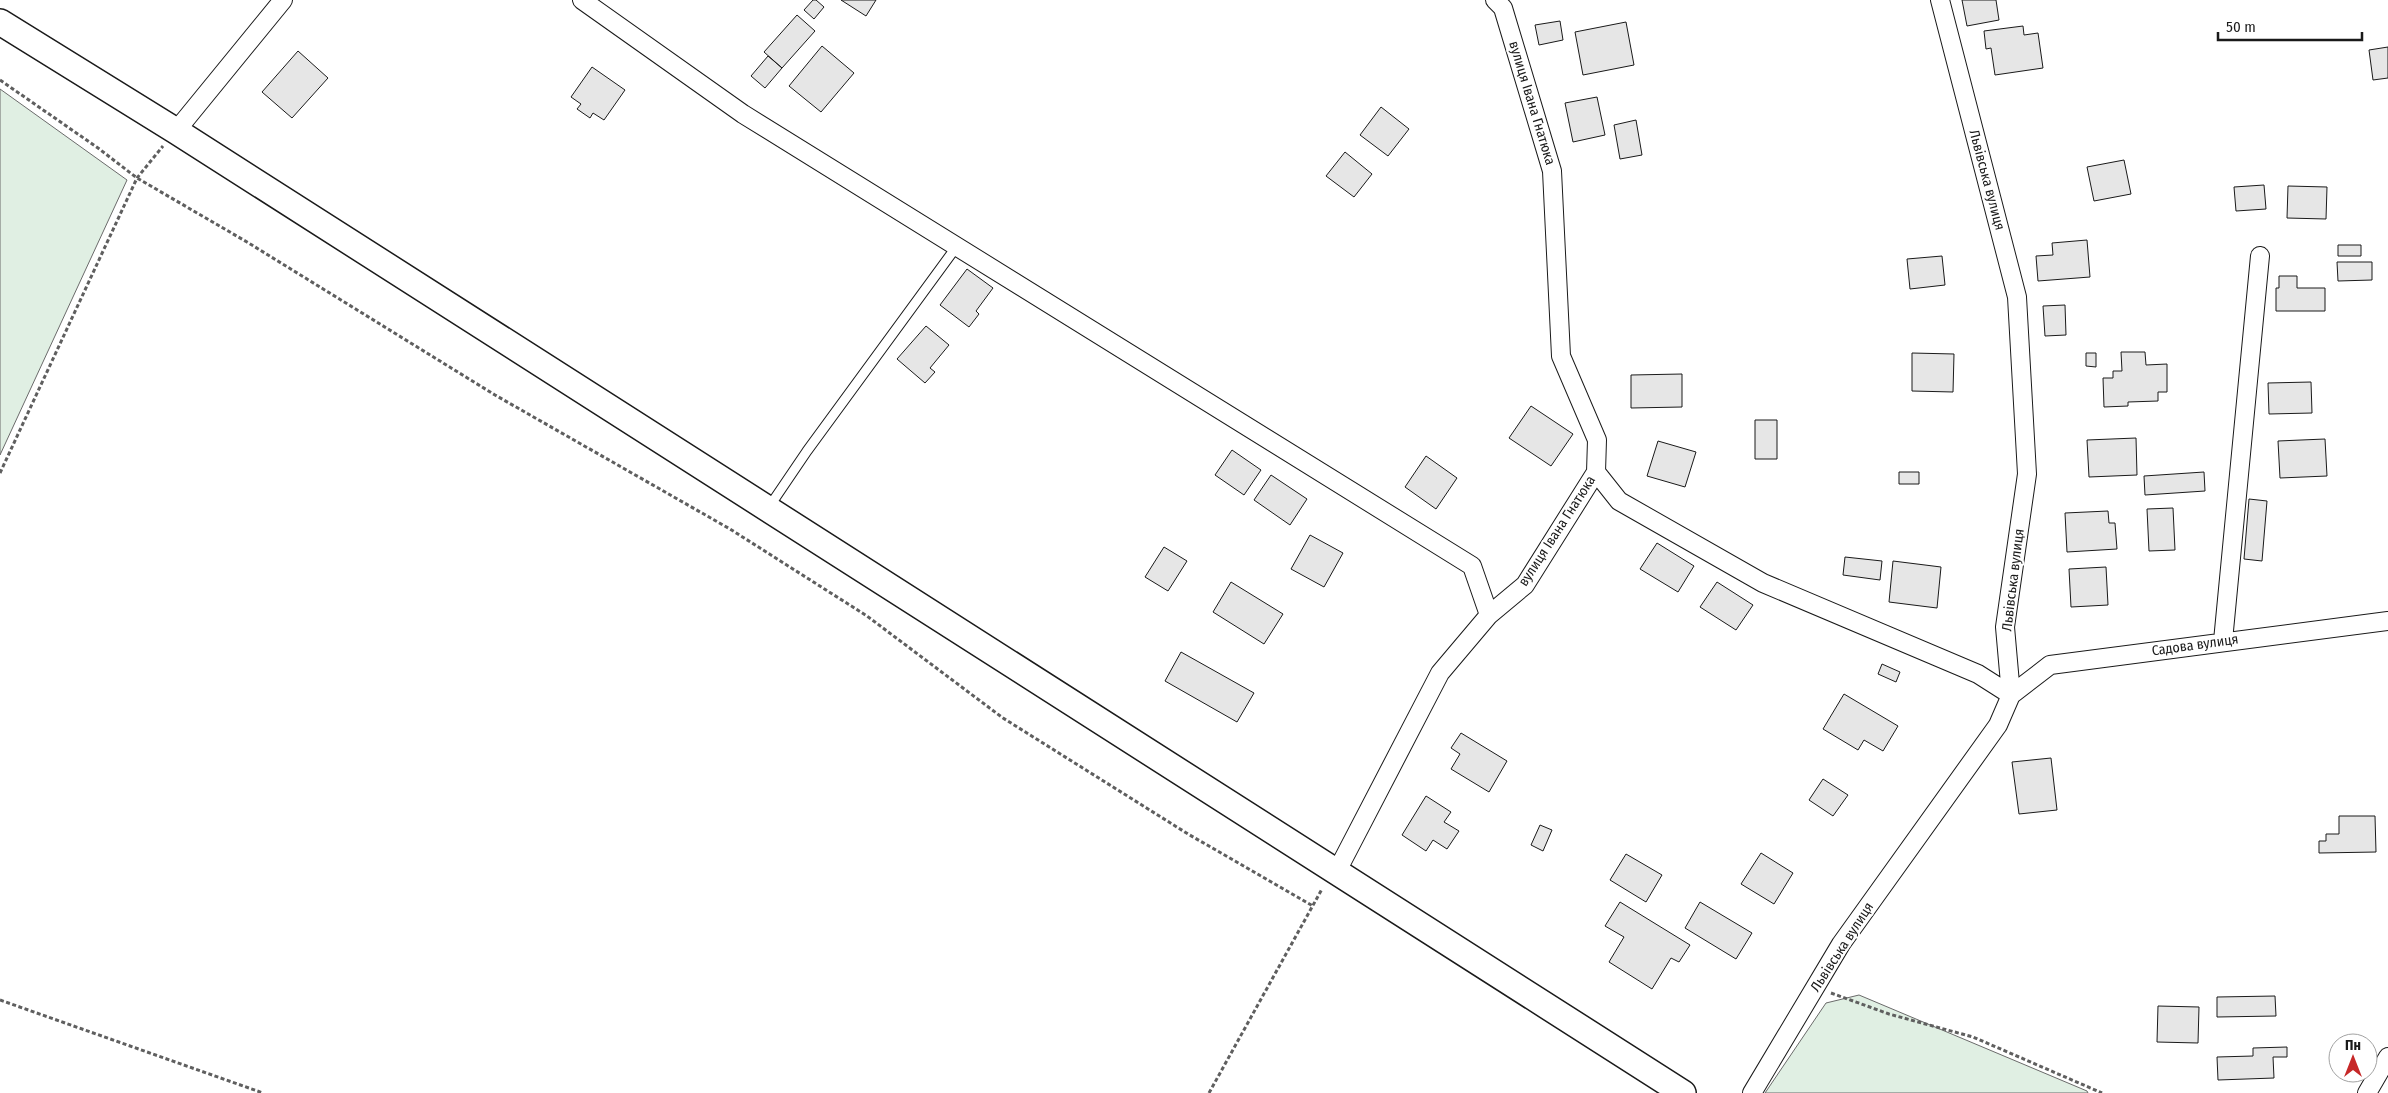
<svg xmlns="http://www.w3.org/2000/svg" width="2388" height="1093" font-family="'Fira Sans Condensed',sans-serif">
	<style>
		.green { fill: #e0efe3; stroke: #6a6a6a }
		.building { fill: #e6e6e6; stroke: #1a1a1a }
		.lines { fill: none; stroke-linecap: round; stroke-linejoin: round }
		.lane-casing { stroke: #1a1a1a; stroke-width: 11 }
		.street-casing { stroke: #1a1a1a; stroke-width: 20 }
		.secondary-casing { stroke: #1a1a1a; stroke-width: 28 }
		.path { stroke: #5f5f5f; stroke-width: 3; stroke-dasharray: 4 2.5; stroke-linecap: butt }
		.lane { stroke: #fff; stroke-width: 9 }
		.street { stroke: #fff; stroke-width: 18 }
		.secondary { stroke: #fff; stroke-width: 25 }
		.labels { text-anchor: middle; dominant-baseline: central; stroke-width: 4; stroke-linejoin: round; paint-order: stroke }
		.street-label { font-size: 14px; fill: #1a1a1a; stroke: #fff }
	</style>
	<rect width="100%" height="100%" fill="#fff"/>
	<path class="green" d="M 0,89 L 127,180 L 0,455 Z
		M 1859,995 L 2087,1091 L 2088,1093 L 1765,1093 L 1826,1003 Z"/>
	<path class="building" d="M 813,0 L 816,0 L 824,7 L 814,19 L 804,10 Z
		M 841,0 L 876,0 L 866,16 Z
		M 1962,0 L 1996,0 L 1999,20 L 1967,26 Z
		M 797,15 L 815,31 L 782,68 L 764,52 Z
		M 1560,21 L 1563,40 L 1539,45 L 1535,25 Z
		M 1626,22 L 1634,65 L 1583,75 L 1575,32 Z
		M 2023,26 L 2024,35 L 2038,33 L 2043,68 L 1995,75 L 1991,48 L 1986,49 L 1984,31 Z
		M 822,46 L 854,73 L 821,112 L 789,86 Z
		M 2388,47 L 2388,78 L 2373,80 L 2369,50 Z
		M 298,51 L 328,78 L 292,118 L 262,92 Z
		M 768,56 L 782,68 L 765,88 L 751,76 Z
		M 592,67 L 625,90 L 604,120 L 593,113 L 590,118 L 577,109 L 581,104 L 571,97 Z
		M 1597,97 L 1605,135 L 1573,142 L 1565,103 Z
		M 1381,107 L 1409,129 L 1388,156 L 1360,135 Z
		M 1636,120 L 1642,155 L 1620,159 L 1614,125 Z
		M 1345,152 L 1372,174 L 1354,197 L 1326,176 Z
		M 2124,160 L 2131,194 L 2094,201 L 2087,167 Z
		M 2264,185 L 2266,209 L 2236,211 L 2234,187 Z
		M 2288,186 L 2327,187 L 2326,219 L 2287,218 Z
		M 2087,240 L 2090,277 L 2038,281 L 2036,256 L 2053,255 L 2052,243 Z
		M 2338,245 L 2361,245 L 2361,256 L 2338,256 Z
		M 1942,256 L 1945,285 L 1910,289 L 1907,259 Z
		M 2337,262 L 2372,262 L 2372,280 L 2338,281 Z
		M 967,269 L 993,288 L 976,311 L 979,314 L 969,327 L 940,305 Z
		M 2279,276 L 2297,276 L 2297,288 L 2325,288 L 2325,311 L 2276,311 L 2276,288 L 2279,288 Z
		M 2065,305 L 2066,335 L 2045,336 L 2043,306 Z
		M 926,326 L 949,345 L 930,368 L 935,372 L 925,383 L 897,359 Z
		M 2121,352 L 2145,352 L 2146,365 L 2167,364 L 2167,392 L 2158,392 L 2158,401 L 2128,402 L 2128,406 L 2104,407 L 2103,378 L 2113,378 L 2113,371 L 2122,371 Z
		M 1912,353 L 1954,354 L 1953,392 L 1912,391 Z
		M 2086,353 L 2096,353 L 2096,367 L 2086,366 Z
		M 1682,374 L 1682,407 L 1631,408 L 1631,375 Z
		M 2311,382 L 2312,413 L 2269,414 L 2268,383 Z
		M 1531,406 L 1573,434 L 1551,466 L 1509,438 Z
		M 1755,420 L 1777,420 L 1777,459 L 1755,459 Z
		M 2136,438 L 2137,475 L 2089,477 L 2087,440 Z
		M 2325,439 L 2327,476 L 2280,478 L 2278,441 Z
		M 1658,441 L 1696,452 L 1685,487 L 1647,476 Z
		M 1232,450 L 1261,470 L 1244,495 L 1215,475 Z
		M 1426,456 L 1457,478 L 1436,509 L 1405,487 Z
		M 1899,472 L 1919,472 L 1919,484 L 1899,484 Z
		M 2204,472 L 2205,491 L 2145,495 L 2144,476 Z
		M 1271,475 L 1307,499 L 1290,525 L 1254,500 Z
		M 2249,499 L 2267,501 L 2262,561 L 2244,559 Z
		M 2173,508 L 2175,550 L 2149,551 L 2147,509 Z
		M 2108,511 L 2109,523 L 2115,523 L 2117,549 L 2067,552 L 2065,513 Z
		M 1310,535 L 1343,553 L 1324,587 L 1291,569 Z
		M 1657,543 L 1694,566 L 1678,592 L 1640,569 Z
		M 1164,547 L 1187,561 L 1168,591 L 1145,577 Z
		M 1845,557 L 1882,561 L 1880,580 L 1843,575 Z
		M 1893,561 L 1941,567 L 1937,608 L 1889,602 Z
		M 2106,567 L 2108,605 L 2071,607 L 2069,569 Z
		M 1231,582 L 1283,614 L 1264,644 L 1213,612 Z
		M 1717,582 L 1753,605 L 1736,630 L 1700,607 Z
		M 1181,652 L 1254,693 L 1237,722 L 1165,681 Z
		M 1882,664 L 1900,672 L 1896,682 L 1878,674 Z
		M 1844,694 L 1898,726 L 1883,751 L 1864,740 L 1858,750 L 1823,729 Z
		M 1461,733 L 1507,761 L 1489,792 L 1451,769 L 1460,754 L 1451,748 Z
		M 2051,758 L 2057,810 L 2019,814 L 2012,762 Z
		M 1823,779 L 1848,795 L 1833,816 L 1809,800 Z
		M 1426,796 L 1451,812 L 1444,822 L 1459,831 L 1447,849 L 1433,840 L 1426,851 L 1402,835 Z
		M 2339,816 L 2375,816 L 2376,852 L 2319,853 L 2319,841 L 2326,841 L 2326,834 L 2339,834 Z
		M 1540,825 L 1552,830 L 1543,851 L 1531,845 Z
		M 1761,853 L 1793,873 L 1774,904 L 1741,884 Z
		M 1626,854 L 1662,875 L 1646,902 L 1610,880 Z
		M 1620,902 L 1690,945 L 1679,962 L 1671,958 L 1652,989 L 1609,962 L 1624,937 L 1605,926 Z
		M 1700,902 L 1752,933 L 1736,959 L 1685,928 Z
		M 2275,996 L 2276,1016 L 2217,1017 L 2217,997 Z
		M 2158,1006 L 2199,1007 L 2198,1043 L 2157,1042 Z
		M 2287,1047 L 2287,1057 L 2273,1057 L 2274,1078 L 2218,1080 L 2217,1057 L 2253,1056 L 2253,1048 Z"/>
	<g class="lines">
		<defs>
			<path id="lane" d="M 769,507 L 807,451 L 957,246"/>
			<path id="street" d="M 582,0 L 743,114 L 1472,566 L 1489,615
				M 176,131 L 283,0
				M 1596,472 L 1619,501 L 1763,583 L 1978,674 L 2011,695 L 2050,665 L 2388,621
				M 2223,641 L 2260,256
				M 1336,873 L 1440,673 L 1489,615 L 1525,585 L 1596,472 L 1597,440 L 1561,356 L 1552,171 L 1503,8 L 1495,0
				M 1752,1093 L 1841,944 L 1998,725 L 2011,695 L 2005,627 L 2027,474 L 2017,297 L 1940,0
				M 2367,1093 L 2388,1057"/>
			<path id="secondary" d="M 0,22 L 176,131 L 1683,1093"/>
		</defs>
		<use href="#lane" class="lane-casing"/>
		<use href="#street" class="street-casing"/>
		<use href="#secondary" class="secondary-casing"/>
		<path class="path" d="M 0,80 L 98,148 L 137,178 L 247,242 L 495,395 L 730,529 L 867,616 L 1003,718 L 1188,834 L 1313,906
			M 0,473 L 137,178 L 163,146
			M 1831,993 L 1889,1014 L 1973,1037 L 2102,1093
			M 0,1000 L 263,1093
			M 1209,1093 L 1322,889"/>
		<use href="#lane" class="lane"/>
		<use href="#street" class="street"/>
		<use href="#secondary" class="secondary"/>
	</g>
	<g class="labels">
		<g class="street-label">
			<text transform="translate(1532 103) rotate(73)">вулиця Івана Гнатюка</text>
			<text transform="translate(1987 180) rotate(75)">Львівська вулиця</text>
			<text transform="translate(1557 531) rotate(-57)">вулиця Івана Гнатюка</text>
			<text transform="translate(2013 580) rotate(-83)">Львівська вулиця</text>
			<text transform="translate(2195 645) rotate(-8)">Садова вулиця</text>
			<text transform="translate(1842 947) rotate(-57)">Львівська вулиця</text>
		</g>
	</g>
	<g transform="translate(2353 1058)"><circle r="24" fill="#ffffff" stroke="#a3a3a3"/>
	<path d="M0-4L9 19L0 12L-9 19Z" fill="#c62828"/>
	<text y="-8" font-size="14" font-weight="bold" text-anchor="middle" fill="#1a1a1a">Пн</text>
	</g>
	<path d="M2218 32v8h144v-8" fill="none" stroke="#1a1a1a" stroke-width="2.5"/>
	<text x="2226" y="32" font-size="15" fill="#1a1a1a" stroke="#ffffff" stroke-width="4" paint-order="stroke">50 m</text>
</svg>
